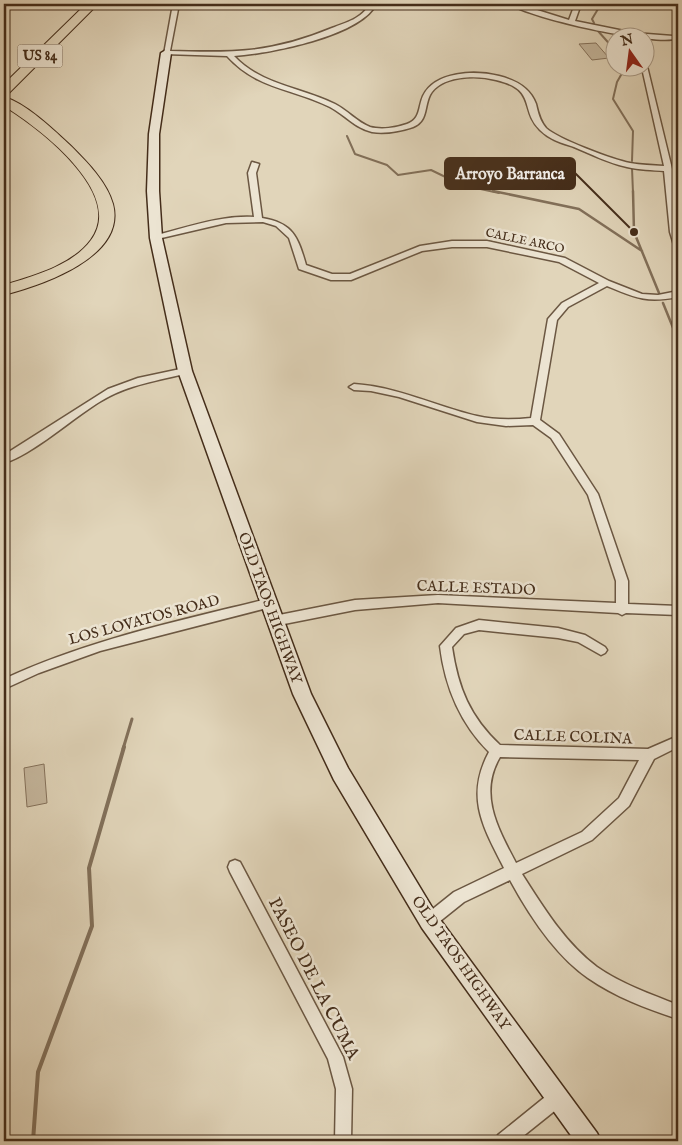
<svg xmlns="http://www.w3.org/2000/svg" width="682" height="1145" font-family="'IM FELL English',serif">
	<style>
		.green { fill: #c6b89f; stroke: #85725c }
		.lines { fill: none; stroke-linecap: round; stroke-linejoin: round }
		.stream-far3 { stroke: #82705a; stroke-width: 2 }
		.stream-far2 { stroke: #82705a; stroke-width: 2.5 }
		.stream-far1 { stroke: #82705a; stroke-width: 3 }
		.stream { stroke: #82705a; stroke-width: 4 }
		.street-casing { stroke: #6b5742; stroke-width: 3 }
		.secondary-casing { stroke: #442d1a; stroke-width: 3 }
		.highway-casing { stroke: #442d1a; stroke-width: 2 }
		.street { fill: #ece4d2; fill-rule: evenodd }
		.secondary { fill: #ece4d2; fill-rule: evenodd }
		.highway { fill: #e1d5ba; fill-rule: evenodd }
		.labels { text-anchor: middle; dominant-baseline: central; stroke-width: 5; stroke-linejoin: round; paint-order: stroke }
		.far-street-label { font-size: 12px; fill: #442d1a; stroke: #ece4d2 }
		.shield { fill: #ece4d2; stroke: #766451; stroke-width: 1 }
		.shield-label { font-size: 14px; font-weight: bold; fill: #442d1a }
		.street-label { font-size: 15px; fill: #442d1a; stroke: #ece4d2 }
		.near-street-label { font-size: 18px; fill: #442d1a; stroke: #ece4d2 }
		.leader { fill: none; stroke: #442d1a; stroke-width: 2 }
		.callout-dot { fill: #442d1a; stroke: #ece4d2; stroke-width: 2 }
		.callout { fill: #442d1a; stroke: #442d1a; stroke-width: 2 }
		.callout-label { font-size: 16px; text-anchor: middle; font-weight: bold; fill: #fff }
	</style>
	<rect width="100%" height="100%" fill="#e1d5ba"/>
	<filter id="stains"><feTurbulence type="fractalNoise" baseFrequency=".004" numOctaves="4"/><feColorMatrix values="0 0 0 0 .2 0 0 0 0 .09 0 0 0 0 .02 0 0 0 .5 -.17"/></filter>
	<radialGradient id="worn" r=".72"><stop offset=".6" stop-color="#630" stop-opacity="0"/><stop offset="1" stop-color="#630" stop-opacity=".3"/></radialGradient>
	<path class="green" d="M 596,43 L 609,58 L 592,60 L 579,44 Z
		M 44,764 L 47,803 L 27,807 L 24,768 Z"/>
	<g class="lines">
		<path class="stream-far3" d="M 594,23 L 592,19 L 598,9 L 604,4
			M 598,31 L 614,49
			M 625,68 L 617,82 L 613,99 L 633,131 L 632,161
			M 347,136 L 355,154 L 387,165 L 398,175 L 431,170 L 462,185 L 499,193
			M 632,168 L 633,193
			M 4,184 L 7,185 L 4,188"/>
		<path class="stream-far2" d="M 493,191 L 579,209 L 642,251
			M 633,191 L 634,232 L 659,293
			M 663,303 L 678,340"/>
		<path class="stream-far1" d="M 123,749 L 132,719"/>
		<path class="stream" d="M 33,1141 L 38,1072 L 92,926 L 89,868 L 124,747"/>
		<defs>
			<path id="street" d="M 173,4 L 179,4 L 170,51 C 233,53 272,53 332,28 C 347,22 361,19 370,4 L 376,4 C 361,36 268,54 234,56 C 261,85 300,87 335,104 C 347,110 357,122 370,127 C 381,130 396,128 407,124 C 421,119 418,107 423,96 C 435,71 475,70 499,76 C 515,80 530,87 536,104 C 538,113 540,121 546,128 C 558,139 613,160 630,163 C 641,165 652,165 664,166 L 642,68 L 644,68 L 644,61 L 646,62 L 672,169 L 678,247 L 674,245 L 670,232 L 664,171 C 652,170 639,170 627,167 C 608,163 591,154 574,147 C 562,143 550,140 540,130 C 519,109 538,90 496,80 C 477,75 441,75 430,95 C 424,107 428,121 413,127 C 401,131 385,134 372,132 C 355,128 345,115 330,107 C 292,88 258,90 227,56 L 164,54 Z
				M 510,4 L 518,4 L 569,20 L 575,4 L 581,4 L 575,21 L 634,33 L 673,36 L 678,34 L 678,38 C 657,47 530,18 510,4 Z
				M 252,162 L 259,164 L 256,173 L 262,218 C 293,223 298,237 306,265 L 332,274 L 350,274 L 420,246 L 452,241 L 487,241 L 565,258 L 609,281 L 642,294 L 658,295 L 678,291 L 678,297 C 646,303 636,298 607,286 L 568,307 L 557,320 L 540,420 L 559,434 L 598,494 L 628,581 L 628,604 L 678,606 L 678,615 L 626,613 L 622,615 L 618,613 L 438,603 L 355,610 L 274,626 L 270,624 L 268,621 L 270,618 L 274,616 L 355,600 L 438,595 L 616,603 L 616,581 L 588,495 L 551,438 L 533,425 L 506,426 L 477,422 L 399,397 L 371,391 L 354,390 L 349,387 L 354,384 C 398,387 435,406 477,416 C 494,420 513,420 531,418 L 548,319 L 562,303 L 599,283 L 559,262 L 487,247 L 452,247 L 422,251 L 351,280 L 331,280 L 299,269 L 289,238 L 276,226 L 263,222 L 226,223 L 153,240 L 153,236 C 186,228 220,215 254,217 L 248,173 Z
				M 185,368 L 188,369 L 188,373 C 158,381 129,384 101,401 C 74,417 32,455 4,463 L 4,455 L 108,389 L 138,378 Z
				M 267,599 L 271,601 L 273,604 L 271,607 L 100,651 L 39,673 L 4,689 L 4,679 C 88,640 178,621 267,599 Z
				M 479,620 L 558,628 L 585,635 L 605,647 L 607,650 L 605,653 L 601,655 L 578,642 L 558,638 L 479,630 L 464,634 L 452,647 C 458,688 470,717 500,745 L 648,749 L 678,736 L 678,747 L 654,759 L 629,806 L 592,840 L 522,874 C 543,907 565,943 597,967 C 621,984 651,994 678,1005 L 678,1019 C 648,1009 615,997 588,978 C 555,955 529,915 510,880 L 464,902 L 434,926 L 429,928 L 424,926 L 422,921 L 424,916 L 454,892 L 504,868 C 483,827 465,797 489,752 C 460,723 445,687 440,646 L 456,628 ZM 500,757 L 639,760 L 619,798 L 582,832 L 516,863 C 498,829 478,794 500,757 Z
				M 235,860 L 240,862 L 343,1057 L 352,1089 L 351,1141 L 335,1141 L 336,1089 L 328,1059 L 230,872 L 228,867 L 230,862 Z
				M 556,1091 L 562,1093 L 564,1099 L 562,1105 L 517,1141 L 496,1141 L 498,1135 L 550,1093 Z"/>
			<path id="secondary" d="M 166,50 L 171,53 L 159,134 L 159,191 L 162,238 L 192,371 L 311,694 L 348,768 L 436,914 L 597,1133 L 601,1141 L 575,1141 L 422,928 L 334,780 L 293,694 L 178,371 L 150,238 L 147,191 L 149,134 L 161,53 Z"/>
			<path id="highway" d="M 4,4 L 16,4 L 4,9 Z
				M 86,4 L 98,4 L 8,94 L 4,95 L 4,84 Z
				M 4,97 C 26,103 55,131 71,146 C 87,162 107,182 113,204 C 127,257 42,285 4,295 L 4,285 C 33,276 72,266 91,240 C 126,193 39,128 4,106 Z"/>
		</defs>
		<use href="#street" class="street-casing"/>
		<use href="#secondary" class="secondary-casing"/>
		<use href="#highway" class="highway-casing"/>
		<use href="#street" class="street"/>
		<use href="#secondary" class="secondary"/>
		<use href="#highway" class="highway"/>
	</g>
	<g class="labels">
		<g class="far-street-label">
			<text transform="translate(525 241) rotate(12)">CALLE ARCO</text>
		</g>
		<rect class="shield" x="17.5" y="44.5" width="45" height="23" rx="4"/>
		<g class="shield-label">
			<text x="40" y="56">US 84</text>
		</g>
		<g class="street-label">
			<text transform="translate(476 588) rotate(2)">CALLE ESTADO</text>
			<text transform="translate(270 608) rotate(70)">OLD TAOS HIGHWAY</text>
			<text transform="translate(144 620) rotate(-15)">LOS LOVATOS ROAD</text>
			<text transform="translate(573 737) rotate(2)">CALLE COLINA</text>
			<text transform="translate(461 963) rotate(55)">OLD TAOS HIGHWAY</text>
		</g>
		<g class="near-street-label">
			<text transform="translate(313 979) rotate(63)">PASEO DE LA CUMA</text>
		</g>
	</g>
	<path class="leader" d="M634 232L575 173"/>
	<circle class="callout-dot" cx="634" cy="232" r="5"/>
	<rect class="callout" x="445" y="158" width="130" height="31" rx="5"/>
	<g class="callout-label">
		<text x="510" y="179">Arroyo Barranca</text>
	</g>
	<rect width="682" height="1145" fill="none" stroke="#e1d5ba" stroke-width="20"/>
	<rect x="5" y="5" width="672" height="1135" fill="none" stroke="#442d1a" stroke-width="2.5"/>
	<rect x="10" y="10" width="662" height="1125" fill="none" stroke="#442d1a"/>
	<g transform="translate(630 52) rotate(346)"><circle r="24" fill="#ece4d2" stroke="#a99b88"/>
	<path d="M0-4L9 19L0 12L-9 19Z" fill="#8f2418"/>
	<text y="-8" font-size="14" font-weight="bold" text-anchor="middle" fill="#442d1a">N</text>
	</g>
	<rect width="100%" height="100%" filter="url(#stains)"/>
	<rect width="100%" height="100%" fill="url(#worn)"/>
</svg>
